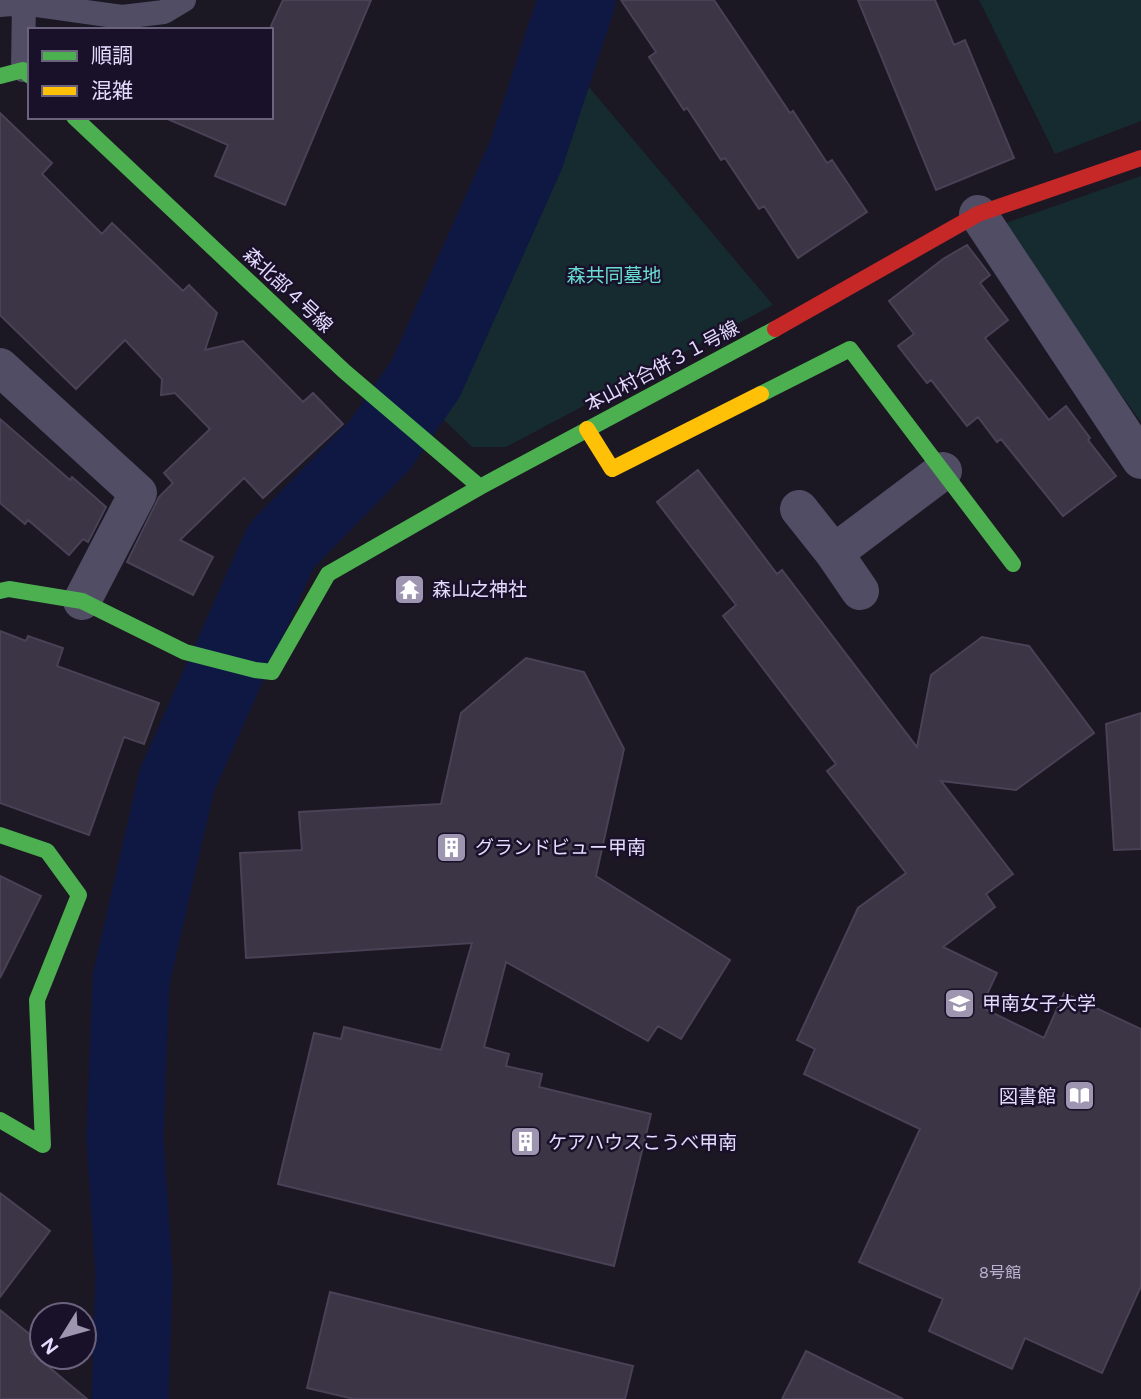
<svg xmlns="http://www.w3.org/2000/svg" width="1141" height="1399" font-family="Figtree,'Noto Sans JP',sans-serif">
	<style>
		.green { fill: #162b30 }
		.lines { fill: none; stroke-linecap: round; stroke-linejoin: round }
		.river { stroke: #0e1843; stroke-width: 77 }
		.building { fill: #3b3545; stroke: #494256; stroke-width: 2 }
		.lane { stroke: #514d64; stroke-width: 24 }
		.street { stroke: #514d64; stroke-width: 38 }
		.fast { stroke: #4caf50; stroke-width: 16 }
		.slow { stroke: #ffc107; stroke-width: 16 }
		.jam { stroke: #c62828; stroke-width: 16 }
		.labels { text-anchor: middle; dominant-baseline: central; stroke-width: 5; stroke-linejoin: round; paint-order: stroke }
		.number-label { font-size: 16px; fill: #bab2d0 }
		.park-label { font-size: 19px; fill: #68dcd3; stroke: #191129 }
		.street-label { font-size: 19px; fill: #e5dbfe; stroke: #191129 }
		.poi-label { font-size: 19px; fill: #e5dbfe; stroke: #191129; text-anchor: start }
	</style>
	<rect width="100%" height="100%" fill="#1b1723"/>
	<path class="green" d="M 979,0 L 1141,0 L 1141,121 L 1055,154 Z
		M 577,73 L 773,305 L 506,447 L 472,447 L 436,412 L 494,299 L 553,155 Z
		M 1141,176 L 1141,422 L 1016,249 L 1006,223 Z"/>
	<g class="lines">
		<path class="river" d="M 130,1399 L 134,1275 L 125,1138 L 131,980 L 177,780 L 281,546 L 380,445 L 426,378 L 526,155 L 577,0"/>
	</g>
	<path class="building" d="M 283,0 L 371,0 L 285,205 L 215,176 L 228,145 L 163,117 L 271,117 L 271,26 Z
		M 621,0 L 714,0 L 790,113 L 793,111 L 827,163 L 832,160 L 867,212 L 798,258 L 764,206 L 759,209 L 725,158 L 721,160 L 687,108 L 684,110 L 649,57 L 656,52 Z
		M 858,0 L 935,0 L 954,45 L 965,40 L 1014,158 L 936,190 Z
		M 0,113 L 52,163 L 42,174 L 102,234 L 112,223 L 183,291 L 189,285 L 217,313 L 205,350 L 243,341 L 303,402 L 313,393 L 343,424 L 263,498 L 244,478 L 180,540 L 213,557 L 193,595 L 127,562 L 159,497 L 173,483 L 164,473 L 210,429 L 175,393 L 161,395 L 162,379 L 125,340 L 76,389 L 0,315 Z
		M 967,245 L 990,275 L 980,283 L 1008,320 L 985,338 L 1049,420 L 1066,406 L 1090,438 L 1088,440 L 1116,476 L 1063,516 L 1001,439 L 997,442 L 978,417 L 967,426 L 931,380 L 927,383 L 898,346 L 914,334 L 889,301 L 943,259 Z
		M 0,419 L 70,480 L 72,477 L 106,507 L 88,542 L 83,539 L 69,555 L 28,520 L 25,524 L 0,503 Z
		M 698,470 L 777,574 L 782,570 L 917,747 L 931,675 L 982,637 L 1029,646 L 1094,733 L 1016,790 L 941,781 L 1013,874 L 986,894 L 995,907 L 943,947 L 997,973 L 981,1007 L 1044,1038 L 1064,993 L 1141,1029 L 1141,1286 L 1102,1373 L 1025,1338 L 1012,1369 L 929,1331 L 943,1299 L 859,1262 L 920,1129 L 804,1074 L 815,1049 L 797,1040 L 858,908 L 906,873 L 827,771 L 836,764 L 723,616 L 736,605 L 657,502 Z
		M 0,631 L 26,641 L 28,636 L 63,648 L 57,666 L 159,703 L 144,744 L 124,737 L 89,835 L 0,803 Z
		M 526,658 L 584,672 L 624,749 L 596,876 L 730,960 L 681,1039 L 658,1026 L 648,1041 L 506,962 L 484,1047 L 509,1054 L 506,1066 L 542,1074 L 539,1087 L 651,1114 L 614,1266 L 278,1184 L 314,1033 L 341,1039 L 344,1027 L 441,1050 L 472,943 L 246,958 L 240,853 L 302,850 L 299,812 L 441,804 L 461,713 Z
		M 1141,713 L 1141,849 L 1114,850 L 1106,724 Z
		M 0,876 L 41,896 L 0,978 Z
		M 0,1193 L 50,1231 L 0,1297 Z
		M 330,1292 L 633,1366 L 625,1399 L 354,1399 L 307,1388 Z
		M 0,1310 L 39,1342 L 31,1352 L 87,1399 L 0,1399 Z
		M 806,1351 L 903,1399 L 782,1399 Z"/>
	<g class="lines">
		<path class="lane" d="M 0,5 L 23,3 L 122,17 L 164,12 L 184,0
			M 23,70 L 24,0"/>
		<path class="street" d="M 978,214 L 1141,460
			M 0,367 L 138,493 L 82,601
			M 799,509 L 834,553 L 860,591
			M 834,553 L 943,471"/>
		<path class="fast" d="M 0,76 L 23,70 L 30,76
			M 74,117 L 344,371 L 480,487
			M 761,394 L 850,349 L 1013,564
			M 0,591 L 9,589 L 82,601 L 185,652 L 255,670 L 272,672 L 328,574 L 480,487 L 775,329
			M 0,835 L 47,851 L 79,895 L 37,1000 L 43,1145 L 0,1120"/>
		<path class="slow" d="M 587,429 L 612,469 L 761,394"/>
		<path class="jam" d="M 775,329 L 978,214 L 1141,158"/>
	</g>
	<defs>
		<symbol id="temple-square" viewBox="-11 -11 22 22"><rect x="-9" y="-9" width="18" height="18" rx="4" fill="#9e96b1" stroke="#191129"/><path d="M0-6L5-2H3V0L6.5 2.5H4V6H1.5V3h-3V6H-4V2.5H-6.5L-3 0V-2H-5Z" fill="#fff"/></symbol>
		<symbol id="building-square" viewBox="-11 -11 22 22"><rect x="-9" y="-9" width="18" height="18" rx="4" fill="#9e96b1" stroke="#191129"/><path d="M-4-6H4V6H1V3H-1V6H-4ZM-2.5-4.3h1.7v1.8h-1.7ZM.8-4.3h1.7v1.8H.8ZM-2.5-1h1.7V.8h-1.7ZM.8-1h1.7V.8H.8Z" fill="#fff"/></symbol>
		<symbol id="university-square" viewBox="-11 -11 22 22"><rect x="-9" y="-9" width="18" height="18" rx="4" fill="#9e96b1" stroke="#191129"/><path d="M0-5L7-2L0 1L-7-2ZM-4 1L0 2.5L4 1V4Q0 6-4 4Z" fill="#fff"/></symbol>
		<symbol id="library-square" viewBox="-11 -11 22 22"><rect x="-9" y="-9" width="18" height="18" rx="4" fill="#9e96b1" stroke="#191129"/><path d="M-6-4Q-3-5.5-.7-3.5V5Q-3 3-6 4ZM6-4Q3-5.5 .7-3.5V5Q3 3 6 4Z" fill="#fff"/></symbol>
	</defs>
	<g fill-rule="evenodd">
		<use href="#temple-square" x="392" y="572" width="35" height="35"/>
		<use href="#building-square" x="434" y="830" width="35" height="35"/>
		<use href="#university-square" x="942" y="986" width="35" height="35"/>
		<use href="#library-square" x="1062" y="1078" width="35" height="35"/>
		<use href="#building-square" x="508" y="1124" width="35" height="35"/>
	</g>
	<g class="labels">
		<g class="number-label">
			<text x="1000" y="1272">8号館</text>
		</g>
		<g class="park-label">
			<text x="614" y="275">森共同墓地</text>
		</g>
		<g class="street-label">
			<text transform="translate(288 290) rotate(43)">森北部４号線</text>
			<text transform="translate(662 366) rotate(-28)">本山村合併３１号線</text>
		</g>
		<g class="poi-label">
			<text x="432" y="589">森山之神社</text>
			<text x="475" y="847">グランドビュー甲南</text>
			<text x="982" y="1003">甲南女子大学</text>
			<text x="1056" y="1096" text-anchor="end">図書館</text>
			<text x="548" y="1142">ケアハウスこうべ甲南</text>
		</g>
	</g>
	<rect x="28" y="28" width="245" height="91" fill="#191129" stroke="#6b627e" stroke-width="2"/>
	<rect x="42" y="51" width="35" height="10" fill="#4caf50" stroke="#6b627e" stroke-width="2"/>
	<text x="91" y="63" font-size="21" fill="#e5dbfe">順調</text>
	<rect x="42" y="86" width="35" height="10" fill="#ffc107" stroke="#6b627e" stroke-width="2"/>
	<text x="91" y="98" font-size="21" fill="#e5dbfe">混雑</text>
	<g transform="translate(63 1336) rotate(233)"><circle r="33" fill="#191129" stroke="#6b627e" stroke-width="2"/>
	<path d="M0-5L12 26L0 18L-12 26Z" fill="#9e96b1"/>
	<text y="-10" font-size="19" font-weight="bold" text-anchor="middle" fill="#e5dbfe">N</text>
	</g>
</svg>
